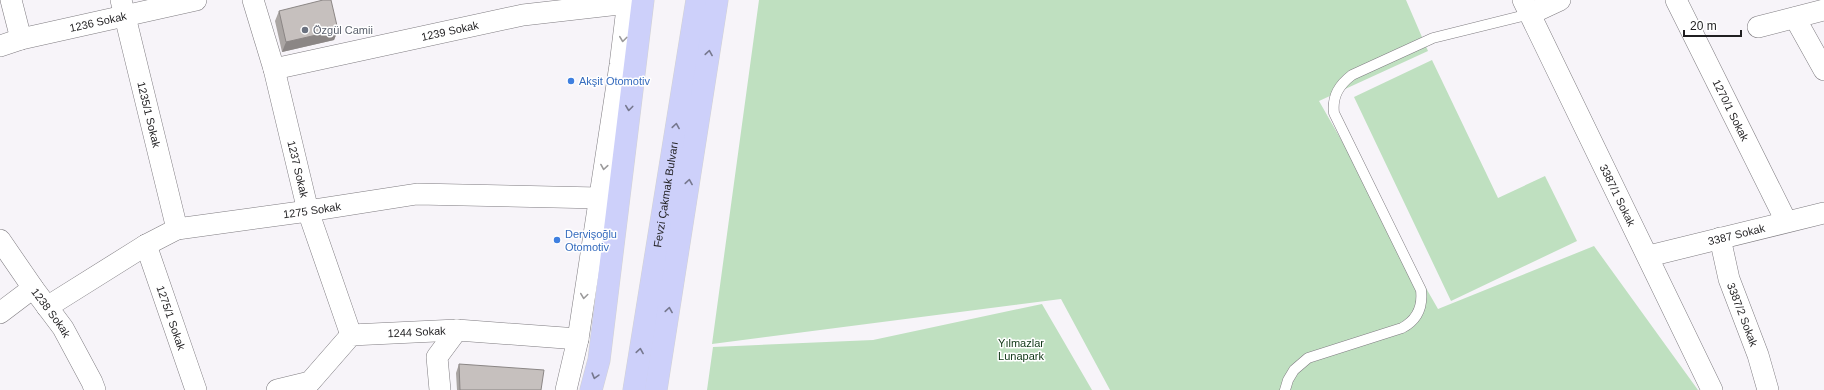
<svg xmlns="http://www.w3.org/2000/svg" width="1824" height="390" font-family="Arial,sans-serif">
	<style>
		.green { fill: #bfe0c0 }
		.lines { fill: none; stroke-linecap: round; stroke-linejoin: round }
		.service-casing { stroke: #7f7c81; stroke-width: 11 }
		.minor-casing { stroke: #7f7c81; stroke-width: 22 }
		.primary-casing { stroke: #d2d2d3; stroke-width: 23 }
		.service { stroke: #fff; stroke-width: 10 }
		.minor { stroke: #fff; stroke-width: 21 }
		.primary { stroke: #cdd0fa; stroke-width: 22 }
		.wall { fill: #aaa5a3 }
		.shaded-wall { fill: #8b8685 }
		.building { fill: #c6c0be; stroke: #8b8685 }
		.oneway { stroke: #9b9a9b }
		.oneway2 { stroke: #76788e }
		.worship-dot { fill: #6b7280; stroke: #fff; stroke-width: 1.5 }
		.shop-dot { fill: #3f7fe0; stroke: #fff; stroke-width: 1.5 }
		.labels { text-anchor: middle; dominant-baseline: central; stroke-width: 3; stroke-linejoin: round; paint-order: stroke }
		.street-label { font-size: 11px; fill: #201f21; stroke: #fff }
		.worship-label { font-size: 11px; fill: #5b616d; stroke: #fff; text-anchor: start }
		.shop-label { font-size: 11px; fill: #366cbe; stroke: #fff; text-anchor: start }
		.park-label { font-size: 11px; fill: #0e3514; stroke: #fff }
	</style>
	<rect width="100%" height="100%" fill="#f7f4f9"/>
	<path class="green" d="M 759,0 L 1406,0 L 1428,51 L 1319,101 L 1438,309 L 1594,246 L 1698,390 L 1110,390 L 1061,299 L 712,344 Z
		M 1432,60 L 1498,198 L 1545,176 L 1577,241 L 1451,301 L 1354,97 Z
		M 1042,304 L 1092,390 L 707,390 L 713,347 L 873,340 Z"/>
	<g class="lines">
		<defs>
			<path id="service" d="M 1285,390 L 1288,380 L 1294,370 L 1308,358 L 1402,328 C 1417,320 1423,307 1421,290 L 1334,113 C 1332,96 1339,85 1352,75 L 1433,38 L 1530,14"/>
			<g id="minor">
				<path d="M 11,0 L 21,39"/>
				<path id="s1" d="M 121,0 L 177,229"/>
				<path id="s2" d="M 253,0 L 274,69 L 308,211 L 351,335"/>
				<path id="s3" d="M 1523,0 L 1712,390"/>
				<path id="s4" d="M 1676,0 L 1786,221"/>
				<path d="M 1530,14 L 1560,0"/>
				<path d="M 1795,18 L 1824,70"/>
				<path d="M 1758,27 L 1824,10"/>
				<path id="s5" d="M 0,46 L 21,39 L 196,0"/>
				<path id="s6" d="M 274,69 L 523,15 L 628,3"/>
				<path id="s7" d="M 1720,238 L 1729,279 L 1758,355 L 1768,390"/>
				<path id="s8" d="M 0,240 L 33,288 L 63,328 L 92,382 L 95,390"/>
				<path id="s9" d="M 146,245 L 196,390"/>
				<path id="s10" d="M 1649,256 L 1824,213"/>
				<path id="s11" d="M 47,307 L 146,245 L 177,229 L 308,211 L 417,194 L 599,198"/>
				<path d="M 0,313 L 33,288"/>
				<path id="s12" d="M 277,390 L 310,382 L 351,335 L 457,330 L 578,339"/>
				<path d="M 440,390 L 437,357 L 457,330"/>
				<path d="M 566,390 L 578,339 L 620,65 L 628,0"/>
			</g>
			<g id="primary">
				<path d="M 591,390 L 599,360 L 643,0"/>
				<path id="s13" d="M 634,390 L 697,0"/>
				<path d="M 656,390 L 717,0"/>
			</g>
		</defs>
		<use href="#service" class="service-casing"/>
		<use href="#minor" class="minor-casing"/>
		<use href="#primary" class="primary-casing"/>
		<use href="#service" class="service"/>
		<use href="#minor" class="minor"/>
		<use href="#primary" class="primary"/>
	</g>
	<path class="wall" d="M 279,11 L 338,30 L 334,40 L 282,52 L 275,21 Z
		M 459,364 L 541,390 L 457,390 L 456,373 Z"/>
	<path class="shaded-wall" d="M 338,30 L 334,40 L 282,52 L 286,42 Z"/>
	<path class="building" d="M 323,0 L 331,0 L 338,30 L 286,42 L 279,11 Z
		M 459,364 L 544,370 L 541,390 L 460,390 Z"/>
	<defs><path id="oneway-chevron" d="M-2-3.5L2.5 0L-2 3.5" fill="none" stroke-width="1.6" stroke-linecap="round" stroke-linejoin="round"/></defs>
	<g class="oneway">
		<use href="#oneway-chevron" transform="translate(623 39) rotate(97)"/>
		<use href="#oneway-chevron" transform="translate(604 167) rotate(99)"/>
		<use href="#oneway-chevron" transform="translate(584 296) rotate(98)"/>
	</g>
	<g class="oneway2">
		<use href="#oneway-chevron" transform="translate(709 53) rotate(-81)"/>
		<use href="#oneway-chevron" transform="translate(629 108) rotate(97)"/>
		<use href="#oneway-chevron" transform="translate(676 126) rotate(-81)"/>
		<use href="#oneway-chevron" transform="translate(689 182) rotate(-81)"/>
		<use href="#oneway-chevron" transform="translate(669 310) rotate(-81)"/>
		<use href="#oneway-chevron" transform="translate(640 351) rotate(-81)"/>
		<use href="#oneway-chevron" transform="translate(595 376) rotate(106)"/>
	</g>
	<circle class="worship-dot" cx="305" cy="30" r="4"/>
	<g class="shop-dot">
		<circle cx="571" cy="81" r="4"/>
		<circle cx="557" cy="240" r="4"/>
	</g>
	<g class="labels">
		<g class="street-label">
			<text stroke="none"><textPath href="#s5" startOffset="101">1236 Sokak</textPath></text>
			<text stroke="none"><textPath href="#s6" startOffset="180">1239 Sokak</textPath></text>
			<text stroke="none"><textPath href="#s4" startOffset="123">1270/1 Sokak</textPath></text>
			<text stroke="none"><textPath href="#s1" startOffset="118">1235/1 Sokak</textPath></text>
			<text stroke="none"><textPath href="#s2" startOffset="175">1237 Sokak</textPath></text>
			<text stroke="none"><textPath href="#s13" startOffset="198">Fevzi Çakmak Bulvarı</textPath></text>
			<text stroke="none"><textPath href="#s3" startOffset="217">3387/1 Sokak</textPath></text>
			<text stroke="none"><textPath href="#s11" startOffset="288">1275 Sokak</textPath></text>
			<text stroke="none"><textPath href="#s10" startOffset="90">3387 Sokak</textPath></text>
			<text stroke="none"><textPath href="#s8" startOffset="89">1238 Sokak</textPath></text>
			<text stroke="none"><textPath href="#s7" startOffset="80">3387/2 Sokak</textPath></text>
			<text stroke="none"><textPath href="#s9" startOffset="77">1275/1 Sokak</textPath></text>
			<text stroke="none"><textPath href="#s12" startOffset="162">1244 Sokak</textPath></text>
		</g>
		<g class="worship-label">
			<text x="313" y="30">Özgül Camii</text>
		</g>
		<g class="shop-label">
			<text x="579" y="81">Akşit Otomotiv</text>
			<text x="565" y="234">Dervişoğlu<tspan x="565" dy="13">Otomotiv</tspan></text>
		</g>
		<g class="park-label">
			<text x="1021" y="343">Yılmazlar<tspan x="1021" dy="13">Lunapark</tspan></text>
		</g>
	</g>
	<path d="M1684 30v6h57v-6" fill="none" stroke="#201f21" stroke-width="2"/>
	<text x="1690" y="30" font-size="12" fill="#201f21" stroke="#ffffff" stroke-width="3" paint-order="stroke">20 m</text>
</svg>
